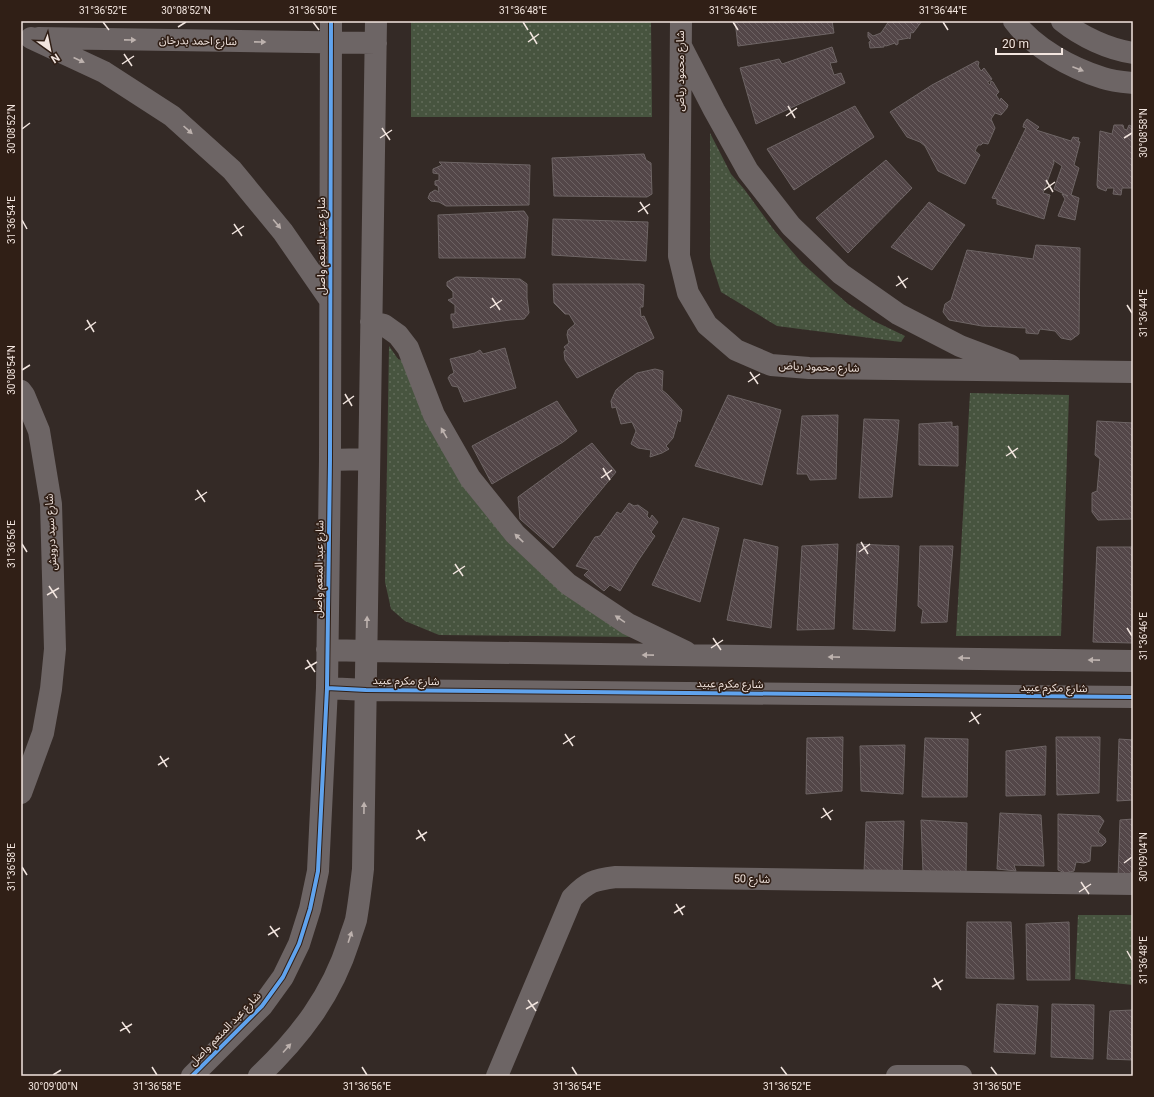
<svg xmlns="http://www.w3.org/2000/svg" width="1154" height="1097" font-family="Roboto,'Noto Sans Arabic',sans-serif">
	<style>
		.grass { fill: url(#grass-dots) }
		.building { fill: url(#building-back-hatch); stroke: #6e6565 }
		.lines { fill: none; stroke-linecap: round; stroke-linejoin: round }
		.minor { stroke: #6d6565; stroke-width: 22 }
		.cycleway-casing { stroke: #301f16; stroke-width: 6 }
		.cycleway { stroke: #60a3ed; stroke-width: 4 }
		.oneway { fill: #bdb2ae }
		.ticks { fill: none; stroke: #f2e5df; stroke-width: 1.5 }
		.labels { text-anchor: middle; dominant-baseline: central; stroke-width: 3.5; stroke-linejoin: round; paint-order: stroke }
		.street-label { font-size: 11px; fill: #f2e5df; stroke: #301f16 }
		.neatline { fill: none; stroke: #f2e5df; stroke-width: 1.5 }
		.ticks-label { font-size: 10px; text-anchor: middle; fill: #f2e5df }
	</style>
	<defs>
		<pattern id="grass-dots" width="8" height="8" patternUnits="userSpaceOnUse"><rect width="8" height="8" fill="#47543f"/><path d="M2 2h.1M6 6h.1" fill="none" stroke="#626c5a" stroke-width="1.8" stroke-linecap="round"/></pattern>
		<pattern id="building-back-hatch" width="6" height="6" patternUnits="userSpaceOnUse"><rect width="6" height="6" fill="#534648"/><path d="M-1 5l2 2M0 0l6 6M5-1l2 2" fill="none" stroke="#6c6162"/></pattern>
	</defs>
	<rect width="100%" height="100%" fill="#342a26"/>
	<path class="grass" d="M 411,21 L 651,21 L 652,117 L 411,117 Z
		M 710,133 L 731,174 L 744,189 L 774,230 L 802,263 L 848,304 L 872,320 L 905,336 L 901,342 L 777,326 L 721,292 L 710,258 Z
		M 389,346 L 398,359 L 410,363 L 479,504 L 642,637 L 439,635 L 405,621 L 391,609 L 385,582 Z
		M 970,393 L 1069,395 L 1061,636 L 956,636 Z
		M 1078,915 L 1133,915 L 1133,985 L 1075,979 Z"/>
	<path class="building" d="M 735,21 L 832,21 L 834,33 L 738,46 Z
		M 889,21 L 922,21 L 913,33 L 911,32 L 910,39 L 909,38 L 898,40 L 898,44 L 896,45 L 895,43 L 886,46 L 884,45 L 884,47 L 870,48 L 869,42 L 871,41 L 868,37 L 868,32 L 873,36 L 881,33 Z
		M 832,47 L 837,62 L 830,63 L 834,75 L 841,73 L 845,83 L 756,124 L 740,68 L 779,59 L 782,64 Z
		M 977,61 L 979,62 L 978,66 L 981,71 L 984,68 L 992,79 L 988,82 L 988,83 L 990,85 L 991,81 L 993,82 L 999,92 L 996,95 L 1000,101 L 1001,98 L 1008,105 L 1007,108 L 1001,115 L 995,113 L 991,119 L 995,128 L 988,144 L 983,143 L 981,145 L 978,145 L 975,151 L 980,155 L 965,184 L 938,171 L 925,146 L 920,142 L 907,137 L 890,112 L 932,85 Z
		M 855,106 L 874,137 L 794,190 L 767,149 Z
		M 1027,119 L 1039,127 L 1036,130 L 1071,141 L 1073,137 L 1079,138 L 1078,141 L 1080,142 L 1074,165 L 1079,168 L 1071,195 L 1079,198 L 1075,220 L 1058,216 L 1065,199 L 1062,194 L 1068,196 L 1054,189 L 1062,166 L 1053,160 L 1054,163 L 1043,193 L 1050,195 L 1044,219 L 997,204 L 997,199 L 992,198 L 1026,128 L 1023,127 L 1024,123 Z
		M 1114,125 L 1123,125 L 1124,129 L 1127,130 L 1129,125 L 1133,127 L 1133,188 L 1122,188 L 1121,195 L 1113,194 L 1114,188 L 1107,188 L 1106,191 L 1098,188 L 1097,185 L 1100,131 L 1112,134 Z
		M 644,154 L 646,160 L 651,163 L 652,194 L 647,197 L 554,196 L 552,158 Z
		M 886,160 L 912,188 L 848,253 L 816,218 Z
		M 439,162 L 530,165 L 529,205 L 446,206 L 439,202 L 431,201 L 428,198 L 430,193 L 435,190 L 439,192 L 438,186 L 435,185 L 435,181 L 439,180 L 439,174 L 433,173 L 433,169 L 442,165 Z
		M 929,202 L 965,225 L 932,270 L 891,247 Z
		M 524,211 L 528,217 L 525,258 L 439,258 L 438,215 Z
		M 553,219 L 648,222 L 646,261 L 552,255 Z
		M 1036,245 L 1080,248 L 1079,334 L 1071,340 L 1061,338 L 1055,331 L 1040,329 L 1038,334 L 1026,333 L 1026,328 L 982,326 L 949,320 L 943,312 L 945,304 L 951,300 L 967,250 L 1033,259 Z
		M 456,277 L 520,279 L 527,284 L 527,298 L 529,313 L 524,319 L 510,320 L 453,328 L 453,322 L 451,319 L 451,314 L 455,314 L 455,305 L 448,300 L 453,298 L 453,292 L 447,286 L 447,282 Z
		M 553,284 L 640,284 L 644,285 L 643,307 L 640,307 L 641,317 L 644,316 L 654,338 L 577,378 L 565,360 L 564,352 L 565,350 L 567,351 L 564,347 L 569,343 L 567,335 L 568,330 L 575,324 L 569,314 L 565,314 L 554,303 Z
		M 505,348 L 516,388 L 464,402 L 458,387 L 452,386 L 448,378 L 450,375 L 454,373 L 450,359 L 475,353 L 480,350 L 483,354 Z
		M 655,369 L 663,371 L 662,390 L 667,394 L 682,410 L 680,422 L 678,420 L 673,438 L 666,446 L 669,449 L 662,453 L 650,457 L 651,450 L 638,448 L 631,444 L 636,431 L 632,422 L 621,424 L 616,407 L 612,408 L 611,401 L 616,390 L 625,382 L 637,373 Z
		M 728,395 L 781,410 L 762,485 L 695,466 Z
		M 557,401 L 577,431 L 563,442 L 492,484 L 472,446 Z
		M 838,415 L 836,479 L 810,480 L 807,474 L 797,474 L 802,416 Z
		M 864,419 L 899,420 L 892,497 L 859,498 Z
		M 1097,421 L 1133,423 L 1133,519 L 1098,520 L 1092,512 L 1092,493 L 1097,491 L 1100,459 L 1095,455 Z
		M 952,422 L 952,427 L 958,426 L 958,466 L 919,465 L 919,424 Z
		M 592,443 L 616,472 L 553,548 L 520,519 L 518,497 Z
		M 629,503 L 634,506 L 638,505 L 648,512 L 647,516 L 650,519 L 652,515 L 658,522 L 651,532 L 655,536 L 638,561 L 620,591 L 610,585 L 604,591 L 584,575 L 589,570 L 576,566 L 595,537 L 600,536 L 617,512 L 621,514 Z
		M 683,518 L 719,528 L 700,602 L 652,585 Z
		M 744,539 L 778,547 L 771,628 L 727,620 Z
		M 838,544 L 834,629 L 797,630 L 802,546 Z
		M 857,544 L 899,546 L 895,631 L 853,629 Z
		M 920,546 L 953,546 L 947,622 L 921,623 L 923,610 L 918,606 Z
		M 1097,547 L 1133,547 L 1132,643 L 1093,642 Z
		M 843,737 L 842,791 L 806,794 L 807,738 Z
		M 1056,737 L 1100,737 L 1099,793 L 1057,795 Z
		M 925,738 L 968,739 L 967,797 L 922,797 Z
		M 1119,739 L 1133,740 L 1133,800 L 1117,801 Z
		M 905,745 L 903,794 L 861,791 L 860,746 Z
		M 1046,746 L 1045,795 L 1006,796 L 1006,751 Z
		M 1000,813 L 1041,815 L 1044,866 L 1014,865 L 1016,871 L 997,869 Z
		M 1058,814 L 1100,816 L 1104,821 L 1098,832 L 1105,838 L 1106,842 L 1102,846 L 1091,846 L 1090,861 L 1084,863 L 1076,862 L 1074,871 L 1065,873 L 1058,870 Z
		M 1133,819 L 1133,877 L 1118,878 L 1120,820 Z
		M 921,820 L 967,823 L 966,875 L 923,872 Z
		M 904,821 L 902,873 L 864,873 L 866,822 Z
		M 967,922 L 1011,922 L 1014,979 L 966,978 Z
		M 1069,922 L 1070,980 L 1027,980 L 1026,924 Z
		M 997,1004 L 1038,1006 L 1035,1054 L 994,1052 Z
		M 1052,1004 L 1094,1005 L 1093,1059 L 1051,1057 Z
		M 1133,1010 L 1133,1060 L 1107,1059 L 1110,1011 Z"/>
	<g class="lines">
		<path class="minor" d="M 681,21 L 679,256 L 688,293 L 707,325 L 736,350 L 771,365 L 809,368 L 1133,372
			M 1014,21 C 1034,48 1071,68 1103,78 C 1112,81 1123,82 1133,83
			M 1062,21 C 1082,37 1108,49 1133,53
			M 31,38 L 104,72 L 172,116 L 232,170 L 283,232 L 330,300
			M 38,38 L 376,43
			M 682,48 L 714,110 L 748,171 L 791,226 L 841,274 L 898,314 L 960,346 L 1010,365
			M 371,322 L 384,325 L 398,335 L 408,348 L 434,415 L 470,478 L 515,534 L 568,584 L 628,624 L 686,652
			M 21,391 L 24,395 L 39,431 L 51,504 L 55,649 L 51,689 L 43,733 L 21,793
			M 330,460 L 369,459
			M 327,650 L 366,651 L 1133,661
			M 327,688 L 366,690 L 1133,697
			M 192,1076 L 262,1006 L 283,977 L 299,944 L 310,909 L 318,871 L 327,688 L 330,460 L 331,21
			M 259,1076 C 300,1037 332,995 349,941 C 351,934 354,927 356,920 C 359,903 361,886 363,869 L 376,21
			M 497,1076 L 572,898 C 588,881 594,880 616,877 L 1133,884
			M 897,1076 L 961,1076"/>
		<defs>
			<path id="cycleway" d="M 327,688 L 366,690 L 1133,697
				M 192,1076 L 262,1006 L 283,977 L 299,944 L 310,909 L 318,871 L 327,688 L 330,460 L 331,21"/>
		</defs>
		<use href="#cycleway" class="cycleway-casing"/>
		<use href="#cycleway" class="cycleway"/>
	</g>
	<defs><path id="oneway-solid" d="M-6-.8H1V-3.2L6.5 0L1 3.2V.8H-6Z"/></defs>
	<g class="oneway">
		<use href="#oneway-solid" transform="translate(130 40) rotate(1)"/>
		<use href="#oneway-solid" transform="translate(260 42) rotate(1)"/>
		<use href="#oneway-solid" transform="translate(79 60) rotate(25)"/>
		<use href="#oneway-solid" transform="translate(1078 69) rotate(21)"/>
		<use href="#oneway-solid" transform="translate(188 130) rotate(42)"/>
		<use href="#oneway-solid" transform="translate(277 224) rotate(50)"/>
		<use href="#oneway-solid" transform="translate(444 433) rotate(-120)"/>
		<use href="#oneway-solid" transform="translate(519 538) rotate(-136)"/>
		<use href="#oneway-solid" transform="translate(620 619) rotate(-146)"/>
		<use href="#oneway-solid" transform="translate(367 622) rotate(-89)"/>
		<use href="#oneway-solid" transform="translate(648 655) rotate(-179)"/>
		<use href="#oneway-solid" transform="translate(834 657) rotate(-179)"/>
		<use href="#oneway-solid" transform="translate(964 658) rotate(-179)"/>
		<use href="#oneway-solid" transform="translate(1094 660) rotate(-179)"/>
		<use href="#oneway-solid" transform="translate(364 808) rotate(-89)"/>
		<use href="#oneway-solid" transform="translate(350 937) rotate(-72)"/>
		<use href="#oneway-solid" transform="translate(287 1048) rotate(-48)"/>
	</g>
	<path class="ticks" d="M 103,22 L 109,30M 313,22 L 319,30M 523,22 L 528,30M 733,22 L 738,30M 943,22 L 948,30M 178,27 L 186,22M 530,32 L 537,44M 528,42 L 539,34M 124,54 L 132,66M 122,64 L 134,56M 788,106 L 795,118M 786,116 L 797,108M 382,128 L 390,140M 22,129 L 30,123M 380,138 L 392,130M 1124,138 L 1132,133M 1046,180 L 1053,192M 1044,190 L 1055,182M 640,202 L 648,214M 638,212 L 650,204M 22,220 L 27,229M 234,224 L 242,236M 232,234 L 244,226M 898,276 L 906,288M 896,286 L 908,278M 492,298 L 500,310M 1127,305 L 1132,313M 490,308 L 502,300M 87,320 L 94,332M 85,330 L 96,322M 22,370 L 30,365M 750,372 L 758,384M 748,382 L 760,374M 345,394 L 352,406M 343,404 L 354,396M 1008,446 L 1016,458M 1006,456 L 1018,448M 603,468 L 610,480M 601,478 L 612,470M 197,490 L 205,502M 195,500 L 207,492M 861,542 L 868,554M 22,544 L 27,552M 859,552 L 870,544M 455,564 L 463,576M 453,574 L 465,566M 49,586 L 57,598M 47,595 L 59,588M 1127,628 L 1132,636M 713,638 L 721,650M 711,648 L 723,640M 307,660 L 315,672M 305,669 L 317,662M 971,712 L 979,724M 969,722 L 981,714M 565,734 L 573,746M 563,744 L 575,736M 160,756 L 167,767M 158,765 L 169,758M 823,808 L 831,820M 821,818 L 833,810M 418,830 L 425,841M 416,839 L 427,832M 1124,863 L 1132,857M 22,867 L 27,875M 1081,882 L 1089,894M 1079,892 L 1091,884M 676,904 L 683,915M 674,913 L 685,906M 270,926 L 278,937M 268,935 L 280,928M 1127,951 L 1132,960M 934,978 L 941,990M 932,987 L 943,980M 528,1000 L 536,1011M 526,1009 L 538,1002M 122,1022 L 130,1033M 120,1031 L 132,1024M 152,1067 L 157,1075M 362,1067 L 367,1075M 572,1067 L 577,1075M 781,1067 L 787,1075M 991,1067 L 997,1075M 53,1075 L 61,1070"/>
	<g class="labels">
		<g class="street-label">
			<text transform="translate(198 41) rotate(1)">شارع احمد بدرخان</text>
			<text transform="translate(680 71) rotate(-90)">شارع محمود رياض</text>
			<text transform="translate(321 246) rotate(-90)">شارع عبد المنعم واصل</text>
			<text transform="translate(819 367) rotate(2)">شارع محمود رياض</text>
			<text transform="translate(51 532) rotate(-93)">شارع سيد درويش</text>
			<text transform="translate(319 569) rotate(-89)">شارع عبد المنعم واصل</text>
			<text transform="translate(406 681) rotate(1)">شارع مكرم عبيد</text>
			<text transform="translate(730 684) rotate(1)">شارع مكرم عبيد</text>
			<text transform="translate(1054 688) rotate(1)">شارع مكرم عبيد</text>
			<text transform="translate(752 879) rotate(1)">شارع 50</text>
			<text transform="translate(225 1029) rotate(-46)">شارع عبد المنعم واصل</text>
		</g>
	</g>
	<rect width="1154" height="1097" fill="none" stroke="#301f16" stroke-width="44"/>
	<g transform="translate(50 50) rotate(147)" stroke="#301f16" stroke-width="3" paint-order="stroke">
	<path d="M0-3L7 15L0 10L-7 15Z" fill="#f2e5df"/>
	<text y="-6" font-size="11" font-weight="bold" text-anchor="middle" fill="#f2e5df">N</text>
	</g>
	<path d="M996 48v6h66v-6" fill="none" stroke="#f2e5df" stroke-width="2"/>
	<text x="1002" y="48" font-size="12" fill="#f2e5df" stroke="#301f16" stroke-width="3" paint-order="stroke">20 m</text>
	<rect x="22" y="22" width="1110" height="1053" class="neatline"/>
	<g class="ticks-label">
		<text x="103" y="14">31°36'52"E</text>
		<text x="186" y="14">30°08'52"N</text>
		<text x="313" y="14">31°36'50"E</text>
		<text x="523" y="14">31°36'48"E</text>
		<text x="733" y="14">31°36'46"E</text>
		<text x="943" y="14">31°36'44"E</text>
		<text transform="translate(11 129) rotate(-90)" y="4">30°08'52"N</text>
		<text transform="translate(1143 133) rotate(-90)" y="4">30°08'58"N</text>
		<text transform="translate(11 220) rotate(-90)" y="4">31°36'54"E</text>
		<text transform="translate(1143 313) rotate(-90)" y="4">31°36'44"E</text>
		<text transform="translate(11 370) rotate(-90)" y="4">30°08'54"N</text>
		<text transform="translate(11 544) rotate(-90)" y="4">31°36'56"E</text>
		<text transform="translate(1143 636) rotate(-90)" y="4">31°36'46"E</text>
		<text transform="translate(1143 857) rotate(-90)" y="4">30°09'04"N</text>
		<text transform="translate(11 867) rotate(-90)" y="4">31°36'58"E</text>
		<text transform="translate(1143 960) rotate(-90)" y="4">31°36'48"E</text>
		<text x="53" y="1090">30°09'00"N</text>
		<text x="157" y="1090">31°36'58"E</text>
		<text x="367" y="1090">31°36'56"E</text>
		<text x="577" y="1090">31°36'54"E</text>
		<text x="787" y="1090">31°36'52"E</text>
		<text x="997" y="1090">31°36'50"E</text>
	</g>
</svg>
